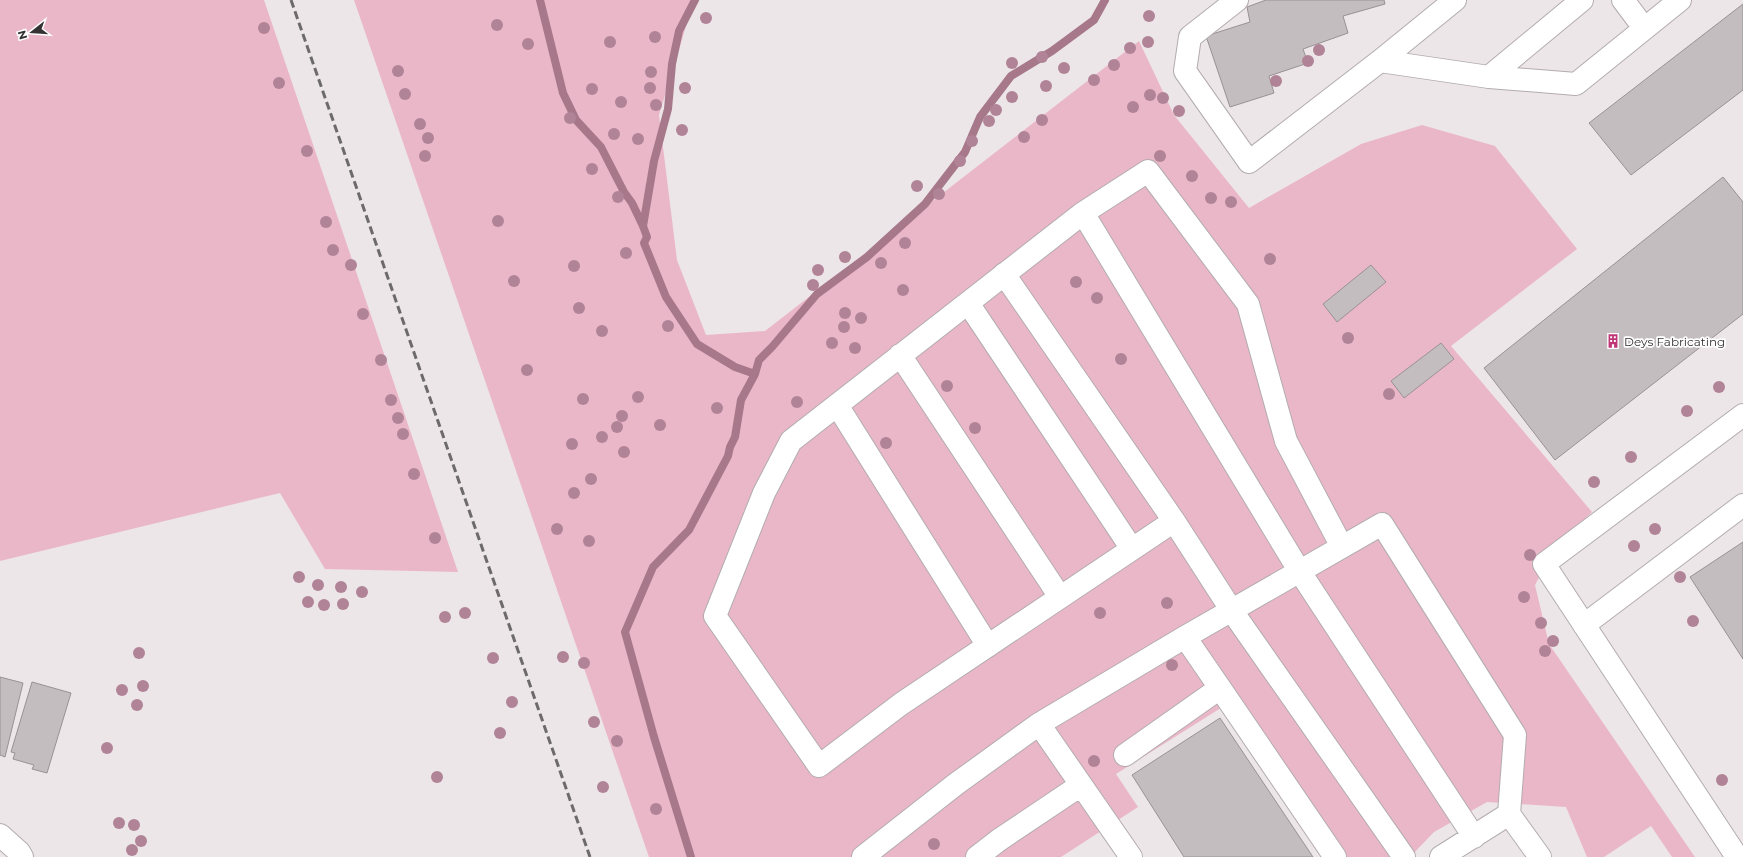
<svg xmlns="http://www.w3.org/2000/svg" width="1743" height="857" font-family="Montserrat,sans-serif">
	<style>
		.green { fill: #eab7c9 }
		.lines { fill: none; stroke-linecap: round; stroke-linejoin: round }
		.stream { stroke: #a77889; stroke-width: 8 }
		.building { fill: #c4bdbf; stroke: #989294 }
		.minor-casing { stroke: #b3acae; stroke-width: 24 }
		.minor { stroke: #fff; stroke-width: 22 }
		.rail { stroke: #6d6a6b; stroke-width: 3; stroke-dasharray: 8 4; stroke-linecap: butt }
		.tree { fill: #b18396 }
		.labels { text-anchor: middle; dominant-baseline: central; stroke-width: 3.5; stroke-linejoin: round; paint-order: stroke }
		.poi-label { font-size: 12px; fill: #343233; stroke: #fff; text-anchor: start }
	</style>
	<rect width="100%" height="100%" fill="#ece6e8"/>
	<path class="green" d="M 0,0 L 264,0 L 458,572 L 325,569 L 280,493 L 0,561 Z
		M 354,0 L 694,0 L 659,115 L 677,260 L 706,335 L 765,331 L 1139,41 L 1174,115 L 1249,208 L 1361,144 L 1422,125 L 1495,146 L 1577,249 L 1451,346 L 1592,512 L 1554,549 L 1535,585 L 1549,644 L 1695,857 L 1672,857 L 1651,826 L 1604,857 L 1587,857 L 1566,807 L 1487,802 L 1434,832 L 1410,857 L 1333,857 L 1224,706 L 1116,774 L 1138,807 L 1061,857 L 649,857 Z"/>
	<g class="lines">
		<path class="stream" d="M 540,0 L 563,93 L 576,120 L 601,147 L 624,192 L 632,203 L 643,226 L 647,237 L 644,243 L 666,297 L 697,344 L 735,367 L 755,374
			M 643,226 L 654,161 L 668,109 L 672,64 L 679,31 L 695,0
			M 691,857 L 654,737 L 625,632 L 653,567 L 689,530 L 728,456 L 730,447 L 735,437 L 741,400 L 755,374 L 759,360 L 772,347 L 817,294 L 867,257 L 925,204 L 965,152 L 980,117 L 1011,76 L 1052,51 L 1094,20 L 1105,0"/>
	</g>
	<path class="building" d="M 1266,0 L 1384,0 L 1385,4 L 1343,16 L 1348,33 L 1303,49 L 1308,63 L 1269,76 L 1274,93 L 1230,107 L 1206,36 L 1250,22 L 1247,7 Z
		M 1743,4 L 1743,90 L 1631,175 L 1589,123 Z
		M 1723,177 L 1743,202 L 1743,314 L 1555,460 L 1484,368 Z
		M 1371,265 L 1386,282 L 1337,322 L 1323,304 Z
		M 1441,343 L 1454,359 L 1404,398 L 1391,381 Z
		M 1743,542 L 1743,659 L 1690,577 Z
		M 0,677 L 23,683 L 5,757 L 0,755 Z
		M 32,682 L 71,693 L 47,773 L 32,769 L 34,765 L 13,759 L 15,753 L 11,752 Z
		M 1220,718 L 1313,857 L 1184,857 L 1132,775 Z"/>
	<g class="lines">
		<defs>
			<path id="minor" d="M 1237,0 L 1190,37 L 1185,71 L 1249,162 L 1380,61 L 1489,77 L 1576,84 L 1680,0
				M 1623,0 L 1644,28
				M 1380,61 L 1455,0
				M 1489,77 L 1582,0
				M 1083,213 L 1148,171 L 1248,304 L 1286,441 L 1342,547
				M 1004,274 L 1174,521 L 901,704 L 819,766 L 715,616 L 764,493 L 791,441 L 1083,213 L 1300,572 L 1474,837
				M 968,303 L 1132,549
				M 900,355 L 1060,597
				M 837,405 L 988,646
				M 1174,521 L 1232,611 L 1404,857
				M 1584,625 L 1743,505
				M 1220,688 L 1335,857
				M 1039,724 L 1185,637 L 1382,524 L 1515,735 L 1509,814
				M 1125,755 L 1220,688 L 1185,637
				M 0,835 L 19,852 L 22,857
				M 863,857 L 956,784 L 1039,724 L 1131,857
				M 977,857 L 999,840 L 1081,785
				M 1441,857 L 1509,814 L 1540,857
				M 1737,857 L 1544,564 L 1743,415"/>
		</defs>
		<use href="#minor" class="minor-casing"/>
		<use href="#minor" class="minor"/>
		<path class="rail" d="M 291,0 L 590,857"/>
	</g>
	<g class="tree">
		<circle cx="1149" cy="16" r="6"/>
		<circle cx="706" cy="18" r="6"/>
		<circle cx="497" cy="25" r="6"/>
		<circle cx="264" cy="28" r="6"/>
		<circle cx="655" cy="37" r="6"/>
		<circle cx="610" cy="42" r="6"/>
		<circle cx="1148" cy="42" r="6"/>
		<circle cx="528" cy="44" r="6"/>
		<circle cx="1130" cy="48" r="6"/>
		<circle cx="1319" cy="50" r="6"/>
		<circle cx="1042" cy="57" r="6"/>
		<circle cx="1308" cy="61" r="6"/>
		<circle cx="1012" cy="63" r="6"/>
		<circle cx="1114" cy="65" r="6"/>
		<circle cx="1064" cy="68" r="6"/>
		<circle cx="398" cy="71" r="6"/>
		<circle cx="651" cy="72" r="6"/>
		<circle cx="1094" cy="80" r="6"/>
		<circle cx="1276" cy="81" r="6"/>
		<circle cx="279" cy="83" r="6"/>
		<circle cx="1046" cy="86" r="6"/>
		<circle cx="650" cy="88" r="6"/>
		<circle cx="685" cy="88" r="6"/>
		<circle cx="592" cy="89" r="6"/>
		<circle cx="405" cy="94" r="6"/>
		<circle cx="1150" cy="95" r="6"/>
		<circle cx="1012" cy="97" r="6"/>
		<circle cx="1163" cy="98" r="6"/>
		<circle cx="621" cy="102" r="6"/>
		<circle cx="656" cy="105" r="6"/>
		<circle cx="1133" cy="107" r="6"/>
		<circle cx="996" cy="110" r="6"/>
		<circle cx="1179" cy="111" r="6"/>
		<circle cx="570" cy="118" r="6"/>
		<circle cx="1042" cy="120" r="6"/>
		<circle cx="989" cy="121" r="6"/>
		<circle cx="420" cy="124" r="6"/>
		<circle cx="682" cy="130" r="6"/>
		<circle cx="614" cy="134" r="6"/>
		<circle cx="1024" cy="137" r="6"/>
		<circle cx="428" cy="138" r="6"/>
		<circle cx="638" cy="139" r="6"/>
		<circle cx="972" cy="141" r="6"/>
		<circle cx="307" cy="151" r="6"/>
		<circle cx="425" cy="156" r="6"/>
		<circle cx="1160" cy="156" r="6"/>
		<circle cx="960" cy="161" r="6"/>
		<circle cx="592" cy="169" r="6"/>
		<circle cx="1192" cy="176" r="6"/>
		<circle cx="917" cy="186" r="6"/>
		<circle cx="939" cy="194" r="6"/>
		<circle cx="618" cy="197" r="6"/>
		<circle cx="1211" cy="198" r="6"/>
		<circle cx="1231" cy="202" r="6"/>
		<circle cx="498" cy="221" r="6"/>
		<circle cx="326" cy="222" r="6"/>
		<circle cx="905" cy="243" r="6"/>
		<circle cx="333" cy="250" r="6"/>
		<circle cx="626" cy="253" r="6"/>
		<circle cx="845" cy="257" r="6"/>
		<circle cx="1270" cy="259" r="6"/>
		<circle cx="881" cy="263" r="6"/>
		<circle cx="351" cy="265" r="6"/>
		<circle cx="574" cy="266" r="6"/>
		<circle cx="818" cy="270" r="6"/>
		<circle cx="514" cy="281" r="6"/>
		<circle cx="1076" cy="282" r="6"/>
		<circle cx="813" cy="285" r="6"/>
		<circle cx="903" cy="290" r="6"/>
		<circle cx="1097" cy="298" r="6"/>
		<circle cx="579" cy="308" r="6"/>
		<circle cx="845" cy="313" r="6"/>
		<circle cx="363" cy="314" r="6"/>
		<circle cx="861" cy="318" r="6"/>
		<circle cx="668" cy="326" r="6"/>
		<circle cx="844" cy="327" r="6"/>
		<circle cx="602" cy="331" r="6"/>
		<circle cx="1348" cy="338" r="6"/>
		<circle cx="832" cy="343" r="6"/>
		<circle cx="855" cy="348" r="6"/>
		<circle cx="1121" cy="359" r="6"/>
		<circle cx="381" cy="360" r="6"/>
		<circle cx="527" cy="370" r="6"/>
		<circle cx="947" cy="386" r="6"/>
		<circle cx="1719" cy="387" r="6"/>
		<circle cx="1389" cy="394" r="6"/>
		<circle cx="638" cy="397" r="6"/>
		<circle cx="583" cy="399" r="6"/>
		<circle cx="391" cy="400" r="6"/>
		<circle cx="797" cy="402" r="6"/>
		<circle cx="717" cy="408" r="6"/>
		<circle cx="1687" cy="411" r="6"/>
		<circle cx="622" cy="416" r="6"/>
		<circle cx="398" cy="418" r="6"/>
		<circle cx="660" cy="425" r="6"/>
		<circle cx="617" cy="427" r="6"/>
		<circle cx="975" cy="428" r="6"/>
		<circle cx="403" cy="434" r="6"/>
		<circle cx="602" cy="437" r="6"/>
		<circle cx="886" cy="443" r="6"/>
		<circle cx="572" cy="444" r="6"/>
		<circle cx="624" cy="452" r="6"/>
		<circle cx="1631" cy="457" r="6"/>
		<circle cx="414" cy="474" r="6"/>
		<circle cx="591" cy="479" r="6"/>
		<circle cx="1594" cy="482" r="6"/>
		<circle cx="574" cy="493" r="6"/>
		<circle cx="557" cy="529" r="6"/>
		<circle cx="1655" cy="529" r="6"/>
		<circle cx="435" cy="538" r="6"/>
		<circle cx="589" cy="541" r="6"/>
		<circle cx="1634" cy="546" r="6"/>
		<circle cx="1530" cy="555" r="6"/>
		<circle cx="299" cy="577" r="6"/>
		<circle cx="1680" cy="577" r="6"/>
		<circle cx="318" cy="585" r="6"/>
		<circle cx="341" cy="587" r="6"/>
		<circle cx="362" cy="592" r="6"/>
		<circle cx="1524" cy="597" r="6"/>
		<circle cx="308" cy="602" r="6"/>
		<circle cx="1167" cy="603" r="6"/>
		<circle cx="343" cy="604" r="6"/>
		<circle cx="324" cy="605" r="6"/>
		<circle cx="465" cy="613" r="6"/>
		<circle cx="1100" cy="613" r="6"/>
		<circle cx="445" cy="617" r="6"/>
		<circle cx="1693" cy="621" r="6"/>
		<circle cx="1541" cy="623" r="6"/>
		<circle cx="1553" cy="641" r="6"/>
		<circle cx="1545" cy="651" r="6"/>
		<circle cx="139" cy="653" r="6"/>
		<circle cx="563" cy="657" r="6"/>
		<circle cx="493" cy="658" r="6"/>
		<circle cx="584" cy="663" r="6"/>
		<circle cx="1172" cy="665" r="6"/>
		<circle cx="143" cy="686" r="6"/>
		<circle cx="122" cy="690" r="6"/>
		<circle cx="512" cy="702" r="6"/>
		<circle cx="137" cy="705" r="6"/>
		<circle cx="594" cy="722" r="6"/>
		<circle cx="500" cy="733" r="6"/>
		<circle cx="617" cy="741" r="6"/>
		<circle cx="107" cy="748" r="6"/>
		<circle cx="1094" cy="761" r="6"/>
		<circle cx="437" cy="777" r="6"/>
		<circle cx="1722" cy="780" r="6"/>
		<circle cx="603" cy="787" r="6"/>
		<circle cx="656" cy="809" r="6"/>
		<circle cx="119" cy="823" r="6"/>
		<circle cx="134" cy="825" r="6"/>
		<circle cx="141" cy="841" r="6"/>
		<circle cx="934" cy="844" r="6"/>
		<circle cx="132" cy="850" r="6"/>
	</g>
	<defs>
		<symbol id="building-bare" viewBox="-9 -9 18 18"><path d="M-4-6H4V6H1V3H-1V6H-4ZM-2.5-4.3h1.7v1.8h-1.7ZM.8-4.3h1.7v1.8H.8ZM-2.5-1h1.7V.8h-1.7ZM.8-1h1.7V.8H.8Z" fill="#be3676" stroke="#fff" stroke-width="2.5" paint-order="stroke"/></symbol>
	</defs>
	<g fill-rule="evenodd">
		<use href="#building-bare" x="1603" y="331" width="20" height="20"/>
	</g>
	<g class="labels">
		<g class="poi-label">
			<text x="1624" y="341">Deys Fabricating</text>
		</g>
	</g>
	<g transform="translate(32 32) rotate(253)" stroke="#ffffff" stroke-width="3" paint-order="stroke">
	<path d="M0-3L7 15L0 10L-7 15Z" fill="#343233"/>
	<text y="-6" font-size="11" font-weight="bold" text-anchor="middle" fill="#343233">N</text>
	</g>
</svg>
